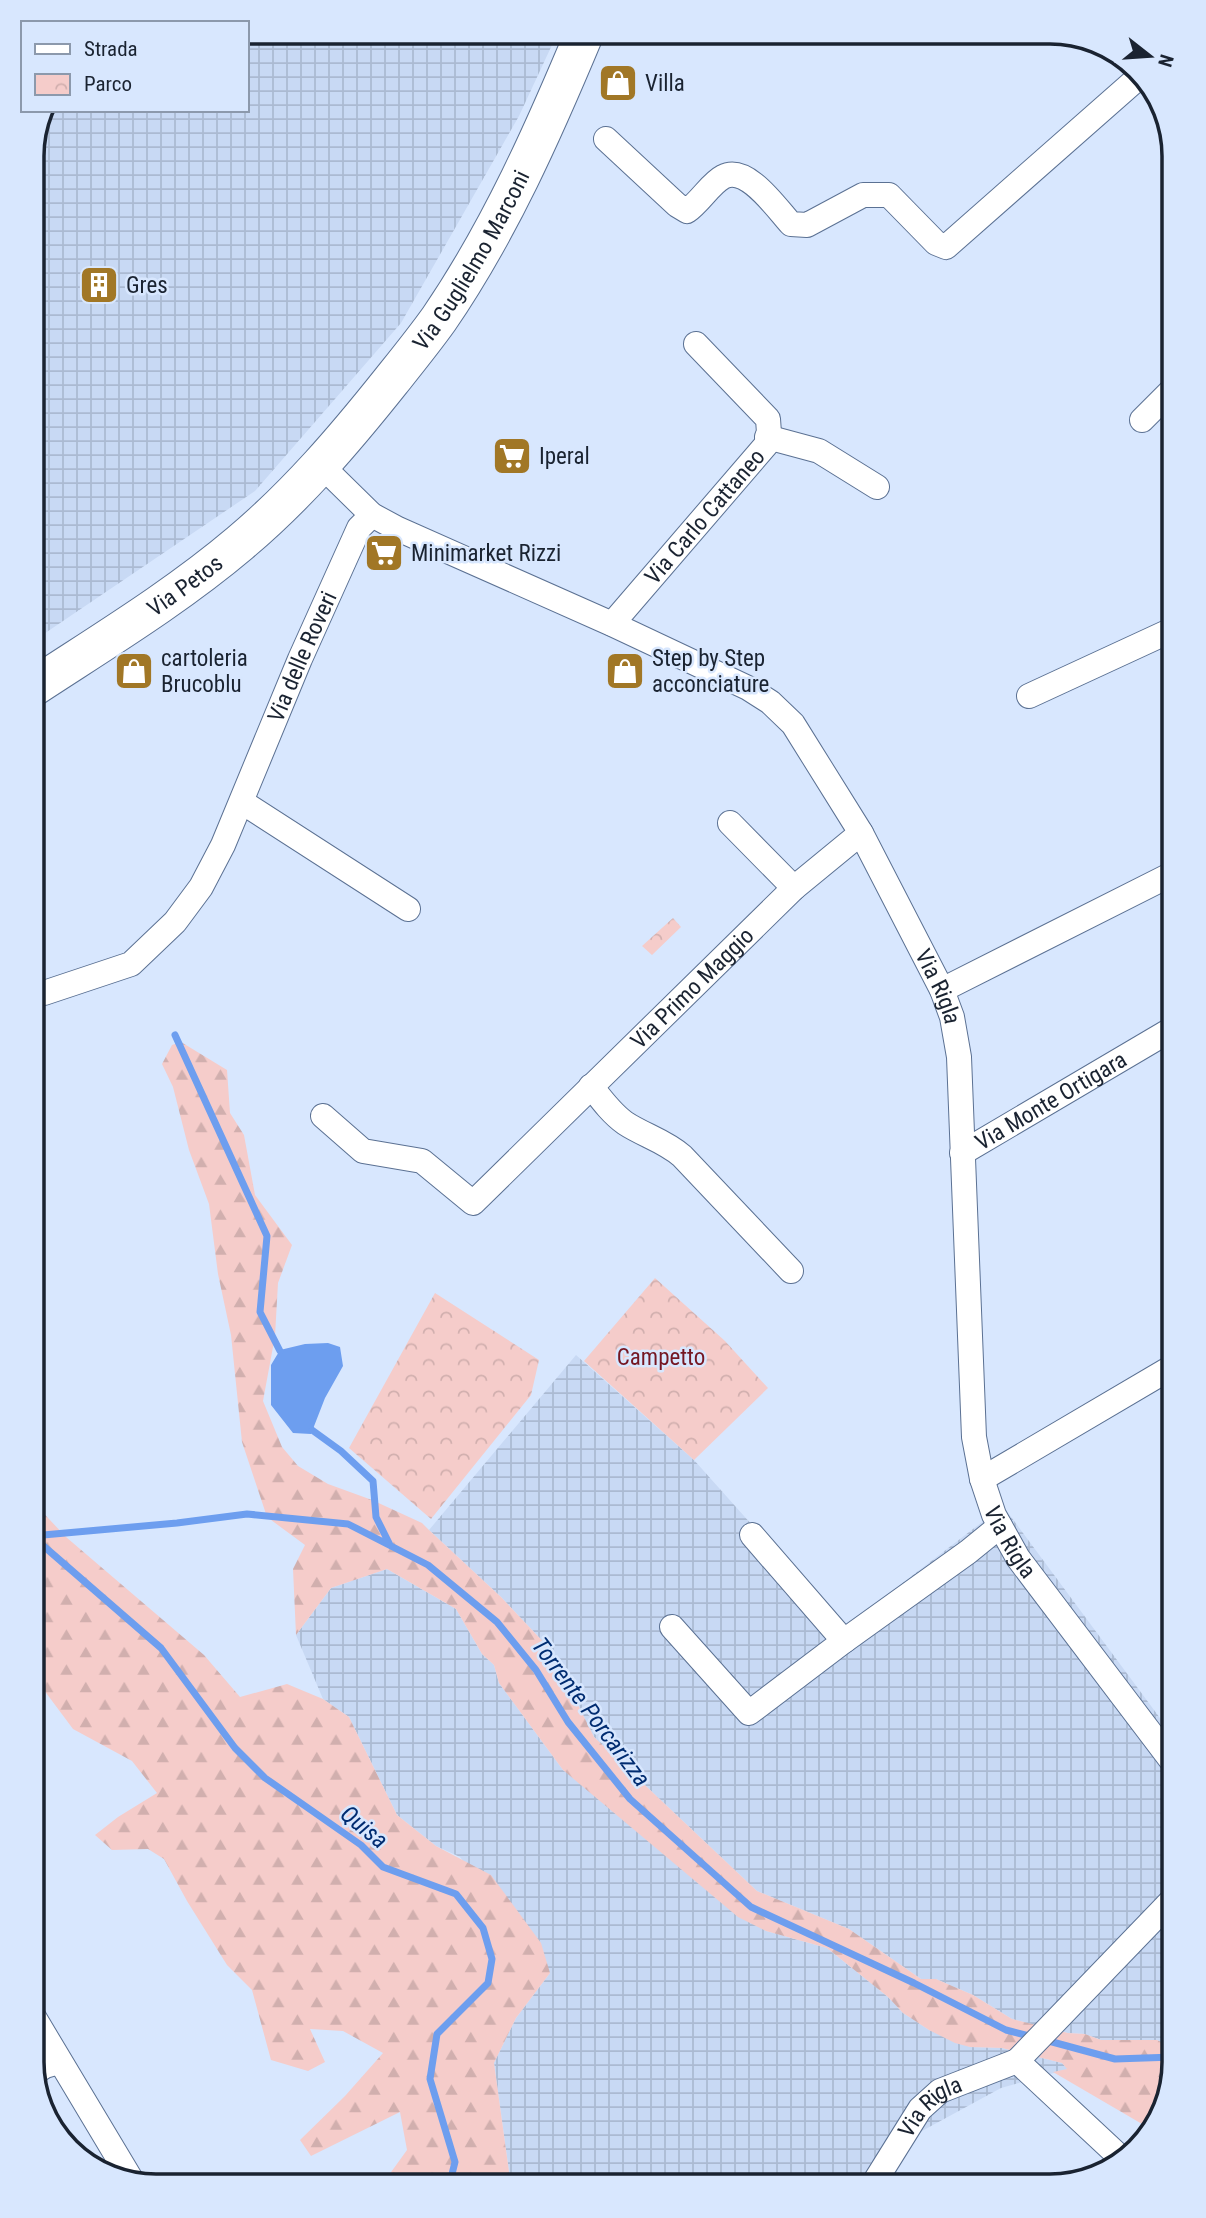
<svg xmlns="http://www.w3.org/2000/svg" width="1206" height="2218" viewBox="0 0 1206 2218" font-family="'Roboto Condensed',sans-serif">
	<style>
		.industrial { fill: url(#industrial-grid) }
		.forest { fill: url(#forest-firs) }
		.park { fill: url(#park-crowns) }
		.water { fill: #6d9eef }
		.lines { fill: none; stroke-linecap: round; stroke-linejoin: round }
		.stream { stroke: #6d9eef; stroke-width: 7 }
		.street-casing { stroke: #5b7193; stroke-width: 26 }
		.primary-casing { stroke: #5b7193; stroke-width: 40 }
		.street { stroke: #fff; stroke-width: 24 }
		.primary { stroke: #fff; stroke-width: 38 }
		.labels { text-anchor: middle; stroke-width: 5; stroke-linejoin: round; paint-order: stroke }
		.poi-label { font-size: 23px; fill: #1a2331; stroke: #d8e7fe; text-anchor: start }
		.street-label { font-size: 23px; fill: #1a2331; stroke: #d8e7fe }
		.park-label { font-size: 23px; fill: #751622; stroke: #d8e7fe }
		.water-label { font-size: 24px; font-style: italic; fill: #002c71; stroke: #d8e7fe }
		.rim { fill: none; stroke: #1a2331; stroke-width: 3.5 }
	</style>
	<defs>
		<pattern id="industrial-grid" width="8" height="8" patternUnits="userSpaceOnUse" patternTransform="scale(1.75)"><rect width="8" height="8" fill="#c8d9f4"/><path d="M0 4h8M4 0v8" fill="none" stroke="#abbad2"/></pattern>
		<pattern id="forest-firs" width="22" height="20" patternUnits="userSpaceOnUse" patternTransform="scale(1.75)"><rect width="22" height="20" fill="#f5ccca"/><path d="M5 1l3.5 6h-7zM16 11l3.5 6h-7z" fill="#d1afae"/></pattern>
		<pattern id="park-crowns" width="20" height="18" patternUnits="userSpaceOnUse" patternTransform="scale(1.75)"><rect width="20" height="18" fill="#f5ccca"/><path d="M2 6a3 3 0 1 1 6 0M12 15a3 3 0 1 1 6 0" fill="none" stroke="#d1afae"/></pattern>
	</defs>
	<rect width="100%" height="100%" fill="#d8e7fe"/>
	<path class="industrial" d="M247,32H558L519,116L401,323L255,491L32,642V148L49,110H247Z
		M576,1355L694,1460L844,1628L1003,1506L1174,1737V2048L1157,2040H1101L1085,2034L1068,2033L1012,2019L973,1995L936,1979H921L849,1929L757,1891L594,1737L550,1649L501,1597L429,1530Z
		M387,1569L456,1609L482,1654L494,1665L499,1683L563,1770L766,1931L827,1948L888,1997L903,2013L929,2030L970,2047L1002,2048L1062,2063L1068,2069L1001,2088L876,2156L855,2186H511L494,2063L516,2018L550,1973L460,1857L436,1846L397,1815L349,1717L323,1699L296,1635L331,1588Z"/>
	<path class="forest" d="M181,1042L227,1070L230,1113L244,1135L255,1195L292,1245L278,1283L275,1336L263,1401L282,1447L298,1466L328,1484L372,1500L422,1523L429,1530L501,1597L550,1649L594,1737L757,1891L849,1929L921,1979H936L973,1995L1012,2019L1068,2033L1085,2034L1101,2040H1157L1174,2048V2063L1154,2131L1053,2072L1067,2069L1062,2063L1002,2048L970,2047L955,2043L929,2030L903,2013L888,1997L827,1948L766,1931L738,1917L563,1770L499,1683L494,1665L482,1654L456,1609L387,1569L331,1588L296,1635L293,1569L305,1545L267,1517L242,1442L231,1335L218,1274L209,1204L189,1150L173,1087L162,1064L172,1045Z
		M32,1501L66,1537L204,1655L240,1697L287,1684L323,1699L349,1717L397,1815L436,1846L491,1875L541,1943L550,1973L516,2018L494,2063L511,2186H381L407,2150L400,2112L311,2156L300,2140L345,2096L383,2053L343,2031L310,2029L325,2062L308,2071L271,2060L252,1990L227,1965L187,1901L164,1859L148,1849L112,1850L95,1835L118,1817L157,1793L132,1761L73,1729L32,1674Z"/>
	<path class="park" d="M673,918L681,927L652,955L642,946Z
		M655,1278L725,1341L768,1388L694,1460L584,1361Z
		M435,1293L539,1360L531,1395L431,1519L349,1448Z"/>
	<path class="water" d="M328,1343L340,1347L343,1366L325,1398L311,1434L293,1433L271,1405V1365L280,1350L305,1344Z"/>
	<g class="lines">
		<path class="stream" d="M175,1035L267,1236L260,1312L280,1351
			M312,1430L341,1451L373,1481L376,1517L390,1545
			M32,1536L177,1523L247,1514L348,1524L428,1565L497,1622L536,1670L568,1722L630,1799L751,1907L914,1983L1006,2030L1033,2037
			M32,1536L161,1648L235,1748L265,1778L361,1845L383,1867L456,1894L483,1928L492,1959L488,1983L437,2034L430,2079L455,2162L449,2186
			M1045,2040L1115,2059L1174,2057"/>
		<g class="street-casing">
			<g id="street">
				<path d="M606,139L677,205L687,211C700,202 711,183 723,177C747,164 777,209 791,224L807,225L863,195H889L936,243L946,247L1139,77"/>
				<path d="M1142,420L1174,388"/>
				<path d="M767,437L819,451L877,487"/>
				<path id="s1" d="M321,465L372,515L398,529L612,624L748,688L770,702L793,724L861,833L942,990L952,1017L959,1057L974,1437L982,1479L994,1515L1018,1558L1174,1764"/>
				<path id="s2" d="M612,624L766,445L769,433L768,419L696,344"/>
				<path d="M1029,696L1174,629"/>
				<path d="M242,802L408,909"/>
				<path d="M730,823L794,888"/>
				<path d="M942,990L1174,873"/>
				<path id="s3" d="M32,995L44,993L131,964L175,922L201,887L223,845L300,659L359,528L372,515"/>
				<path d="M591,1086C601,1099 611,1113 625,1123C643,1135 665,1141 682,1156L791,1271"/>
				<path id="s4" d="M323,1116L363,1151L422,1161L473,1203L794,888L861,833"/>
				<path id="s5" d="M962,1153L1174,1028"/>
				<path d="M982,1479L1174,1366"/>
				<path d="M752,1535L844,1641L968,1552L1000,1526"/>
				<path d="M672,1627L749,1713L844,1641"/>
				<path d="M32,2014L132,2181"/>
				<path d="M34,2073L45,2066L59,2062"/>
				<path d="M1121,2158L1017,2061L1174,1898"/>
				<path id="s6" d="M872,2186L920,2109L940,2091L1017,2061"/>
			</g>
		</g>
		<g class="primary-casing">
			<g id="primary">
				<path id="s7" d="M32,688C102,642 175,598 240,543C297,495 344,440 391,381C407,361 424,340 439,319C500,230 544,130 585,32"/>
			</g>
		</g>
		<use href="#street" class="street"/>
		<use href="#primary" class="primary"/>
	</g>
	<defs>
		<g id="shop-square" transform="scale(2.0125)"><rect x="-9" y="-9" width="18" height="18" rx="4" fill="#a17726" stroke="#d8e7fe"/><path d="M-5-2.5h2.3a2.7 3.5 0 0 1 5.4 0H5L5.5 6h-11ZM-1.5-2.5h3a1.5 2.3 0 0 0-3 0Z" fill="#fff"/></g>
		<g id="building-square" transform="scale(2.0125)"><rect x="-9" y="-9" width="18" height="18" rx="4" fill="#a17726" stroke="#d8e7fe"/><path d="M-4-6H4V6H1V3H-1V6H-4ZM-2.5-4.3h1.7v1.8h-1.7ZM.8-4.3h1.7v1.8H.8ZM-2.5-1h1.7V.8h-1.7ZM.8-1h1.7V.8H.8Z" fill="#fff"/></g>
		<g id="supermarket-square" transform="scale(2.0125)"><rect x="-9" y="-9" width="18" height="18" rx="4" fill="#a17726" stroke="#d8e7fe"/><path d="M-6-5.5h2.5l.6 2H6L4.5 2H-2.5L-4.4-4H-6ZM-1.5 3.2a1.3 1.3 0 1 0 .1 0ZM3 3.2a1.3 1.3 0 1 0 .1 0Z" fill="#fff"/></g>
	</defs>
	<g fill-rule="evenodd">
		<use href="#shop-square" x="618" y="83"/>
		<use href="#building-square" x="99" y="285"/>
		<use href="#supermarket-square" x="512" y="456"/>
		<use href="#supermarket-square" x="384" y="553"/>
		<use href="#shop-square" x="134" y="671"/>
		<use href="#shop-square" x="625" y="671"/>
	</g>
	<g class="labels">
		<g class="poi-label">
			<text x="645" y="91">Villa</text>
			<text x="126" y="293">Gres</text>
			<text x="539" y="464">Iperal</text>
			<text x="411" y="561">Minimarket Rizzi</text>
			<text x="161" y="666">cartoleria<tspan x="161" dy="26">Brucoblu</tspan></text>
			<text x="652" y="666">Step by Step<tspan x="652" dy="26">acconciature</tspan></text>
		</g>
		<g class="street-label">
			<text dy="8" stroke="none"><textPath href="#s7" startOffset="621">Via Guglielmo Marconi</textPath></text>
			<text dy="8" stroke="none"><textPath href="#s2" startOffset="142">Via Carlo Cattaneo</textPath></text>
			<text dy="8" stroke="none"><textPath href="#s7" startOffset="184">Via Petos</textPath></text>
			<text dy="8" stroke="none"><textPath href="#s3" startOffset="460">Via delle Roveri</textPath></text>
			<text dy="8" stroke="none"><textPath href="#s4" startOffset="486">Via Primo Maggio</textPath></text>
			<text dy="8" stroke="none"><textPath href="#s1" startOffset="844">Via Rigla</textPath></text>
			<text dy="8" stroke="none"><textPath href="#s5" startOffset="103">Via Monte Ortigara</textPath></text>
			<text dy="8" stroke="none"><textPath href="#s1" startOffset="1410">Via Rigla</textPath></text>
			<text dy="8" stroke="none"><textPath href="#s6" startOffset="100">Via Rigla</textPath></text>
		</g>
		<g class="park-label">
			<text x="661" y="1365">Campetto</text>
		</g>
		<g class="water-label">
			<text transform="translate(591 1712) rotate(53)" y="8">Torrente Porcarizza</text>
			<text transform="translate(364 1827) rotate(39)" y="8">Quisa</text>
		</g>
	</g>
	<path d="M0 0H1206V2218H0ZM156 44H1050A112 112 0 0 1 1162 156V2062A112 112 0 0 1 1050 2174H156A112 112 0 0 1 44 2062V156A112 112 0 0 1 156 44Z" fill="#d8e7fe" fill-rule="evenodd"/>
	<path class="rim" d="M156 44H1050A112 112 0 0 1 1162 156V2062A112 112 0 0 1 1050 2174H156A112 112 0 0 1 44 2062V156A112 112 0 0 1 156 44Z"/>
	<rect x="21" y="21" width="228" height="91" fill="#d8e7fe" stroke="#8c99ac" stroke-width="2"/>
	<rect x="35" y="44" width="35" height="10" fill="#ffffff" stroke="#8c99ac" stroke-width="2"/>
	<text x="84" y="56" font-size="21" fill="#1a2331">Strada</text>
	<rect x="35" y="74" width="35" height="21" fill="url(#park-crowns)" stroke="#8c99ac" stroke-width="2"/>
	<text x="84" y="91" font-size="21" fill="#1a2331">Parco</text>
	<g transform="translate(1150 56) rotate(107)" stroke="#d8e7fe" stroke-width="5" paint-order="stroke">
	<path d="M0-5L12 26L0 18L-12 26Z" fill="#1a2331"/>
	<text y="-10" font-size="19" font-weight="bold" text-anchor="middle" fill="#1a2331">N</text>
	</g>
</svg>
